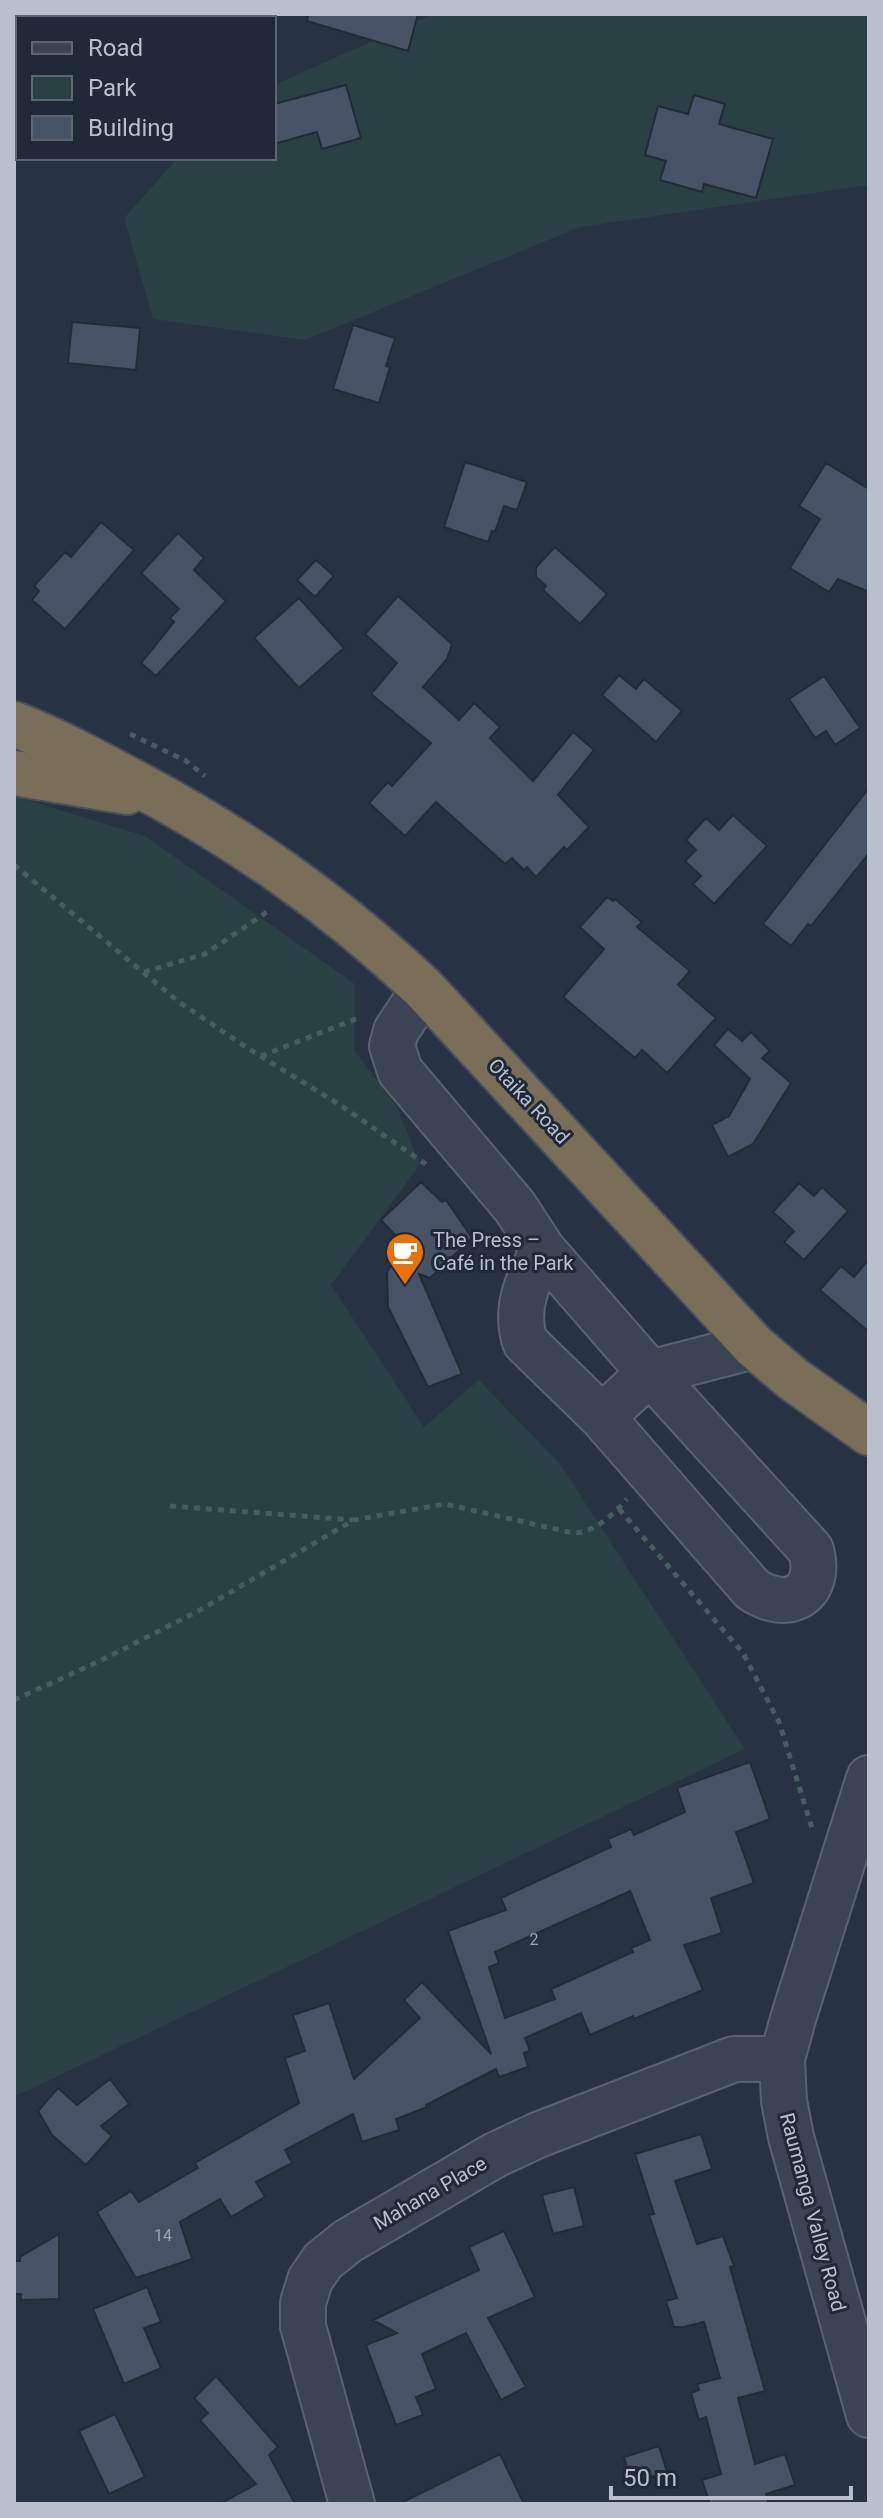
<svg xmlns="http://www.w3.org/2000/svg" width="883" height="2518" viewBox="0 0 883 2518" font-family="Roboto,sans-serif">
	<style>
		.green { fill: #294044 }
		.building { fill: #465265; stroke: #222b3a; stroke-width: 2; fill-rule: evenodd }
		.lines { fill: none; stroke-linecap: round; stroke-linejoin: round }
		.minor-casing { stroke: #5a6270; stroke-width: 48 }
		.highway-casing { stroke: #464f5d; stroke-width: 48 }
		.path { stroke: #475d60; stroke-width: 5; stroke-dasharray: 6 6; stroke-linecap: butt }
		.minor { stroke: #3b4453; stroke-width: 44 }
		.highway { stroke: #796e58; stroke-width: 44 }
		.labels { text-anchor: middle; stroke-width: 6; stroke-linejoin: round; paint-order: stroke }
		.number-label { font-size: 16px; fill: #9ca4b2 }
		.street-label { font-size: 20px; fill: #b9bfcc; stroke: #202938 }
		.poi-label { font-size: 20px; fill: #b9bfcc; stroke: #202938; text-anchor: start }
	</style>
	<rect width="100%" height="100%" fill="#273243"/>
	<path class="green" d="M433,14H869V185L580,227L305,340L153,319L124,218L178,158H274V85Z
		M14,796L145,836L355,984L354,1050L397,1107L420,1165L331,1285L424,1427L479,1380L560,1464L745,1749L14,2097Z"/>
	<path class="building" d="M308,14H418L408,51L307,21Z
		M346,85L361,138L322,149L317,132L274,144V104Z
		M694,95L725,104L719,124L773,139L756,198L704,184L702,192L660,180L666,161L645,155L658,106L688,114Z
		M72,322L140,328L136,370L68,363Z
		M353,325L395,338L386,366L390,367L379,403L333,389Z
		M465,462L527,482L517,510L504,506L495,532L492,531L488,542L444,527Z
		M826,463L869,489V592L838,579L829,592L790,568L820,519L799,506Z
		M101,522L134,550L65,629L32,600L39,591L34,586L65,552L71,557Z
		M178,533L204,558L194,570L226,601L156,676L141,663L174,622L170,618L179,609L141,573Z
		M555,547L607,594L580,624L543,590L546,586L536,577V567Z
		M316,560L334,576L315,597L297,580Z
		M398,596L452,644L447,659L423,687L459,720L474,703L500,727L490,738L533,781L573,732L594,750L558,795L589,827L567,850L564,847L536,877L527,867L524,870L512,858L505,864L436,802L405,836L369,803L388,782L392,786L431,743L371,694L397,663L365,634Z
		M299,598L344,648L299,688L254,638Z
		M619,675L636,689L644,679L682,711L656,742L602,695Z
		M824,676L860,728L835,745L826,731L815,738L789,699Z
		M869,788V853L811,926L808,924L791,946L763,924Z
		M733,815L767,846L714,904L693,884L701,876L685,861L696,850L686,840L706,818L719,830Z
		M607,897L613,901L615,899L642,922L637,927L690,971L678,985L716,1018L667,1073L642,1050L635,1058L563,997L604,949L580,927Z
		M728,1029L742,1041L751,1032L770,1051L762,1058L791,1083L753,1144L728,1157L712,1125L729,1116L750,1079L714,1045Z
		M421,1182L442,1202L446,1200L472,1238L430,1278L419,1274L462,1374L428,1387L388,1307L387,1273L400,1244L397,1242L398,1238L381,1220Z
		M799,1183L814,1196L822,1187L848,1211L804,1260L784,1242L794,1231L773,1212Z
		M869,1259V1332L820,1290L841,1266L854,1277Z
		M750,1762L770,1819L736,1832L754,1883L711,1898L722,1933L684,1945L703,1990L634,2019L633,2016L590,2035L581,2013L525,2038L530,2051L524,2053L528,2067L499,2077L496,2069L426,2105L427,2107L396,2119L399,2130L362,2142L353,2114L285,2150L292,2163L256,2182L265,2197L231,2217L220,2199L180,2222L192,2259L136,2278L97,2212L131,2191L139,2202L198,2168L195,2163L299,2103L285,2058L305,2051L293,2015L329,2003L354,2079L420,2018L404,2000L422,1982L491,2054L448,1931L506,1910L501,1898L611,1847L608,1839L631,1829L634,1835L685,1812L677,1788ZM630,1891L650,1940L631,1948L633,1952L551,1989L555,1999L505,2018L489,1967L499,1963L495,1952Z
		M110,2079L129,2104L101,2126L112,2136L86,2165L52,2135L38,2111L58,2088L77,2105Z
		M701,2134L712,2169L675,2181L697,2244L723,2236L734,2266L730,2267L765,2391L738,2398L755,2464L785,2454L795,2485L766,2494L769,2504H710L702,2480L721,2474L706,2417L699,2420L691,2393L699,2390L697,2384L720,2378L704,2322L684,2327H674L666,2301L677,2298L649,2215L654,2214L635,2154Z
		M574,2187L584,2226L553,2234L542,2195Z
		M504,2231L535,2297L488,2318L526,2387L501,2400L466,2333L422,2354L436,2389L416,2397L423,2415L396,2425L366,2345L397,2333L373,2320L479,2270L469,2247Z
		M59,2234V2299L21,2300V2294H14V2261H20V2257Z
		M147,2287L161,2322L144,2328L161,2368L124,2384L93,2309Z
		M216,2376L278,2447L269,2455L295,2504H220L256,2484L200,2420L208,2413L194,2398Z
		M115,2414L145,2477L109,2494L79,2431Z
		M659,2446L667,2472L632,2483L624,2457Z
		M500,2454L524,2504H399Z"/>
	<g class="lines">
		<g class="minor-casing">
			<path id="minor" d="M424,989L396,1031L392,1046L400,1071L515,1207L543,1250L650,1373L811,1550C823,1594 788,1614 752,1589L602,1417L525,1342C514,1308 528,1280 543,1250
				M602,1417L650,1373L754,1346
				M869,1778L793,2019L782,2059L784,2101L791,2137L869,2415
				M352,2504L303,2326V2303L310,2280L323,2261L348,2241L495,2155L538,2135L734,2059H782"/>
		</g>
		<g class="highway-casing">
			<path id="highway" d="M14,724C53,739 88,758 124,777C237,836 331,901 424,989L754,1346L793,1379L869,1433
				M14,773L127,792"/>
		</g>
		<path class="path" d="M130,734L186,761L205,776
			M14,865L179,1002L249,1049L340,1105L427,1165
			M144,972L205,954L270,910
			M261,1056L361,1017
			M170,1506L353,1520
			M619,1509L743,1653L779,1722L812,1828
			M14,1700L100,1661L200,1610L354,1520L445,1504L573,1533C594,1533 614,1514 627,1499"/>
		<use href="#minor" class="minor"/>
		<use href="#highway" class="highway"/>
	</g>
	<defs>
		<g id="cafe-pin" transform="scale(2)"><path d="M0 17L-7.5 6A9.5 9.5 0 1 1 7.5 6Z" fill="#e8710a" stroke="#202938"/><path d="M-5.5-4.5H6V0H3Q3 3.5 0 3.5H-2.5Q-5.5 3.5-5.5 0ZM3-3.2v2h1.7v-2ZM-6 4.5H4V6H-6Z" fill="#fff"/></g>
	</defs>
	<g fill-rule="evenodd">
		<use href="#cafe-pin" x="405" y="1252"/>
	</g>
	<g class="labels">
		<g class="number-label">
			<text x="534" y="1945">2</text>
			<text x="163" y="2241">14</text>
		</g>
		<g class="street-label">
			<text transform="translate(529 1101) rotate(47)" y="7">Otaika Road</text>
			<text transform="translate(430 2193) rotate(-30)" y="7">Mahana Place</text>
			<text transform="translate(813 2212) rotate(75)" y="7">Raumanga Valley Road</text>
		</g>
		<g class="poi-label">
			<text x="433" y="1247">The Press –<tspan x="433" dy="23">Café in the Park</tspan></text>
		</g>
	</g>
	<rect width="883" height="2518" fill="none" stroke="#b9bfcc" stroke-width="32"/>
	<rect x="16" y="16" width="260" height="144" fill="#202938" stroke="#5d6573" stroke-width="2"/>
	<rect x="32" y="42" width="40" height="12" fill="#3b4453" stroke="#5d6573" stroke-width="2"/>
	<text x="88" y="56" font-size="24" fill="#b9bfcc">Road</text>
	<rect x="32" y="76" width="40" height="24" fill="#294044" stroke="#5d6573" stroke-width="2"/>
	<text x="88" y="96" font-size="24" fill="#b9bfcc">Park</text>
	<rect x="32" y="116" width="40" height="24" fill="#465265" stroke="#5d6573" stroke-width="2"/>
	<text x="88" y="136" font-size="24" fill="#b9bfcc">Building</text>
	<path d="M611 2486v12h240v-12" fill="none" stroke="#b9bfcc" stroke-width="4"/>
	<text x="623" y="2486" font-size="24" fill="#b9bfcc" stroke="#202938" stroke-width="6" paint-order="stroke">50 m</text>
</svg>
